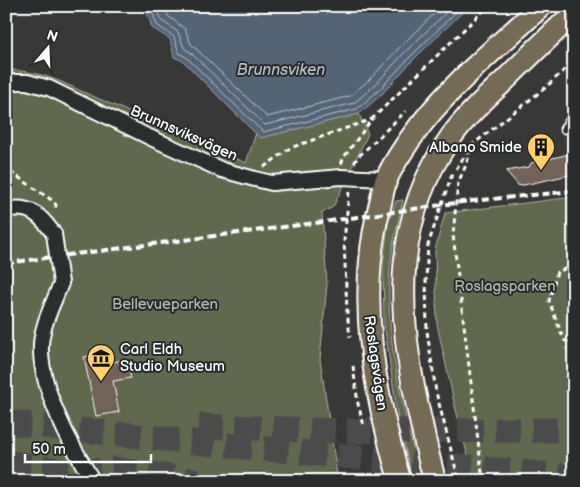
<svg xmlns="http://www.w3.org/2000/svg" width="580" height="487" viewBox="0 0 580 487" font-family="'Balsamiq Sans',sans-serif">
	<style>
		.green { fill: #60674d; stroke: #b0b3a6 }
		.water { fill: #526575; stroke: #97a3ac }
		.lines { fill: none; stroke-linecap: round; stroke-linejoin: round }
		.shore { stroke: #bac1c8; stroke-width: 1 }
		.building { fill: #726459; stroke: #fff }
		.highway-tunnel { stroke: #4c4c4b; stroke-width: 25; stroke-dasharray: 25 12; stroke-linecap: butt }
		.lane-casing { stroke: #fff; stroke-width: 11 }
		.street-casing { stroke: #fff; stroke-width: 18 }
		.primary-casing { stroke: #fff; stroke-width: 25 }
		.path { stroke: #fff; stroke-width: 3; stroke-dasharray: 5 4; stroke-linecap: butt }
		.lane { stroke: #2a2d2e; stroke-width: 7 }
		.street { stroke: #2a2d2e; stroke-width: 14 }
		.primary { stroke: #746b52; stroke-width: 21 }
		.rail { stroke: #fff; stroke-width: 4; stroke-dasharray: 8 4; stroke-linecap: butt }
		.street-bridge-casing { stroke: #fff; stroke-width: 18; stroke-linecap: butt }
		.street-bridge { stroke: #2a2d2e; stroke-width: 14 }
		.labels { text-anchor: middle; stroke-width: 4; stroke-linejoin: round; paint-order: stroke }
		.street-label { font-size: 15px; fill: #fff; stroke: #2a2d2e }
		.poi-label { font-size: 15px; fill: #fff; stroke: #2a2d2e; text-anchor: end }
		.park-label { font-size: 15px; fill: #b0b3a6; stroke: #2a2d2e }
		.water-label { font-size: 16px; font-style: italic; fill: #b1bac1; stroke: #2a2d2e }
	</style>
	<rect width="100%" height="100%" fill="#383837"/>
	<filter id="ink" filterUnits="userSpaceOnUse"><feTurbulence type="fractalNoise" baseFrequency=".02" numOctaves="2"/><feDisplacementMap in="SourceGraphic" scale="10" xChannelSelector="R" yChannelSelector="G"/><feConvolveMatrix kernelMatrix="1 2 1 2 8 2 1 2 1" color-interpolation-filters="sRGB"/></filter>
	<g filter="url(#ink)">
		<path class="green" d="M6,70C33,70 57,79 81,91L246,163L256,133L260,138L359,114L368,134L333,207L322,213L327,284L320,359L338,481H6Z
			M574,197V481H474L454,402L437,324L435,250L445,213Z
			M403,200C400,217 394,234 392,252C381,329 403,406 421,481H413L398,420L384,323L383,265L388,224L396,201Z"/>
		<path class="water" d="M145,6H469L413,60L382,94L359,114L260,138L183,61L174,57L170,39L152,28Z"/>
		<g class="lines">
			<path class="shore" d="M150,6L157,25L174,37L179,53L186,57L263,132L357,109L379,90L410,57L462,6
				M156,6L162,21L178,32L184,48L191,53L265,125L354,103L375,85L405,52L453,6
				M164,6L168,16L185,29L191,44L267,117L350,96L369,80L400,47L442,6"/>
		</g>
		<path class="building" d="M574,153V174L519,186L506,171L529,167L531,163Z
			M107,352L109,363L127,359L131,378L113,381L119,412L96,416L84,357Z"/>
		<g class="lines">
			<path class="highway-tunnel" d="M6,422L213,444L574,477
				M199,426L342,431L574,430
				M6,462L90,475
				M75,472L115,469L198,481"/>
			<g class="lane-casing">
				<path id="lane" d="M564,129L574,114"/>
			</g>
			<g class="street-casing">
				<path id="street" d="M6,82H27L49,88L149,137L222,170L255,179L272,183L341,177L386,179
					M6,210C30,204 41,216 54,234
					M61,283C54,302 42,324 41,345C39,387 71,446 93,481"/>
			</g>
			<g class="primary-casing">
				<path id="primary" d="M400,481C374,392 356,296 380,205C382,197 383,188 386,180C391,168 404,148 411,138C446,88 497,48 541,6
					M435,481C429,461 425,441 421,422C398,324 389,223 451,137C466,116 484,99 503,82C526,59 550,36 574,13"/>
			</g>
			<path class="path" d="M471,149L466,165L458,183L453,235L483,481
				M6,154L12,173L53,201L56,205L55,211
				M354,163L359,156L406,111
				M341,164L344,157L372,119L488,6
				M264,167L290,148L372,119
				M456,169L472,145L545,88L574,61
				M452,174L428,245L426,280L427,331L436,392L459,481
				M349,192L344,241L347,311L350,337
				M574,265L557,272L549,301L564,340L574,345
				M353,366L358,404L364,426"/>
			<use href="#lane" class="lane"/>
			<use href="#street" class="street"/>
			<use href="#primary" class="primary"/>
			<path class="rail" d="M6,263L323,222L462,202L574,191"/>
			<g class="street-bridge-casing">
				<path id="street-bridge" d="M54,234L61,283"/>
			</g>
			<use href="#street-bridge" class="street-bridge"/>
		</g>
	</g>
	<defs>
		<g id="building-pin" transform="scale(1.4375)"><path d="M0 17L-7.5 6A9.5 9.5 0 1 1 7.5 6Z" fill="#ffd166" stroke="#2a2d2e"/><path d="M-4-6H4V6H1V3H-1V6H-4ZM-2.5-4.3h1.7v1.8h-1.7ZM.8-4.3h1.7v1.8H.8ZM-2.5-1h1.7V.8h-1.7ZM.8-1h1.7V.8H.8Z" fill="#111"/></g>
		<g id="museum-pin" transform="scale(1.4375)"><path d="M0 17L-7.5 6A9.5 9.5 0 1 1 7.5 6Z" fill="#ffd166" stroke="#2a2d2e"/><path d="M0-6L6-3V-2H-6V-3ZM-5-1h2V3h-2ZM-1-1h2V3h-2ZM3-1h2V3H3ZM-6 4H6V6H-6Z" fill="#111"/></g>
	</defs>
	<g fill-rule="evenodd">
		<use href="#building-pin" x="541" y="147"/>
		<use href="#museum-pin" x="101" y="358"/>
	</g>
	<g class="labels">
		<g class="street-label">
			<text transform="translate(184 133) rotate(24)" y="5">Brunnsviksvägen</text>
			<text transform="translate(376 363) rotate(82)" y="5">Roslagsvägen</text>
		</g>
		<g class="poi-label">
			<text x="522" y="152">Albano Smide</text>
			<text x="120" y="354" text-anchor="start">Carl Eldh<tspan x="120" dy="17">Studio Museum</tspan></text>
		</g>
		<g class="park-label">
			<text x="505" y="291">Roslagsparken</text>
			<text x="165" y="309">Bellevueparken</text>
		</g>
		<g class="water-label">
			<text x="281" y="75">Brunnsviken</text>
		</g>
	</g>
	<rect width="580" height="487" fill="none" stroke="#2a2d2e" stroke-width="25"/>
	<rect x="12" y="12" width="555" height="462" fill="none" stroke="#fff" stroke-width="2" filter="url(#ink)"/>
	<g transform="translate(48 48) rotate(19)" stroke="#2a2d2e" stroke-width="4" paint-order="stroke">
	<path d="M0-4L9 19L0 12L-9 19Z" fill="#ffffff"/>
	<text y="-8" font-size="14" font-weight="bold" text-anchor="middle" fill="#ffffff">N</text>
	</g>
	<path d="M25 454v8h126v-8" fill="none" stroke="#ffffff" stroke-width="2.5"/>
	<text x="32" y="454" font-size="15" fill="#ffffff" stroke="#2a2d2e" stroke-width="4" paint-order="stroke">50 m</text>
</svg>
